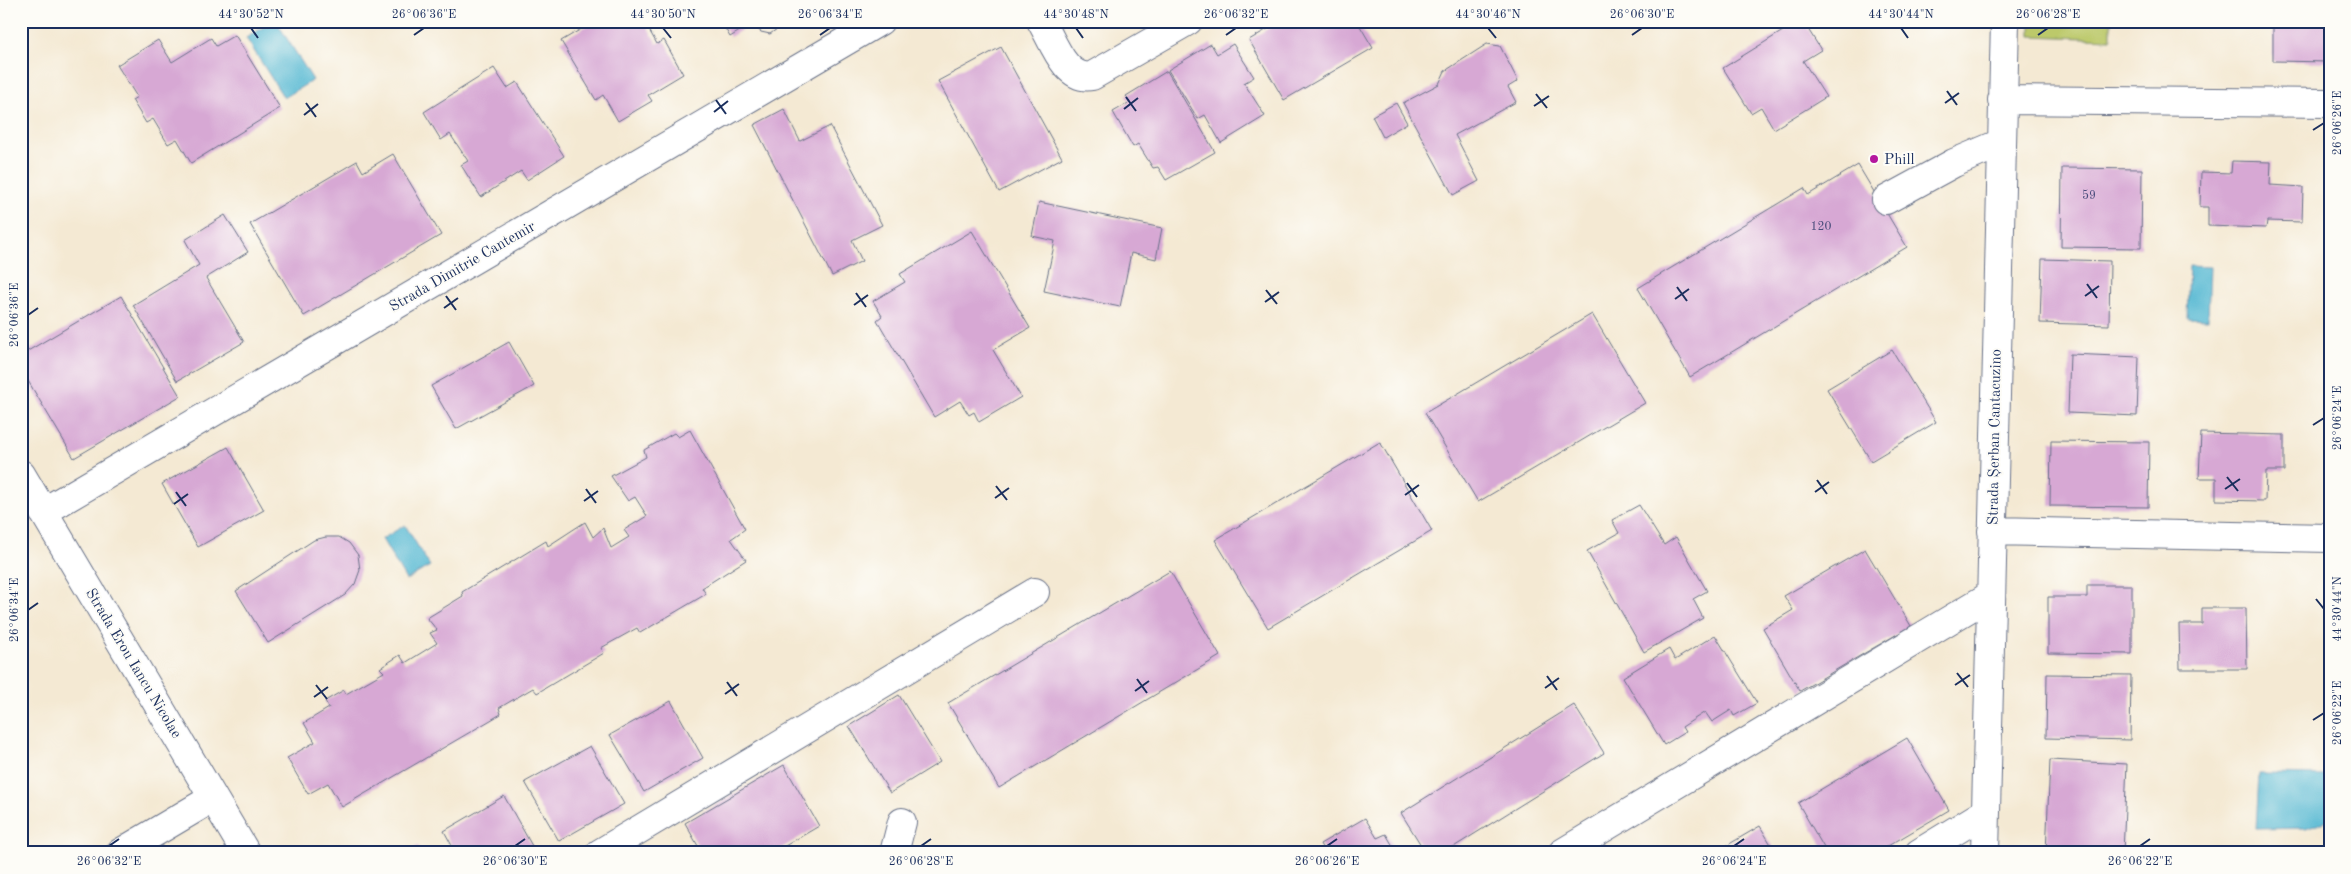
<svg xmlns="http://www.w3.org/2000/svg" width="2351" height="874" viewBox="0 0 2351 874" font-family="'Old Standard TT',serif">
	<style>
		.green { fill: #bcc96b; stroke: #6c7c64 }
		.water { fill: #53b7d2; stroke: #377398 }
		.building { fill: #d7a8d4 }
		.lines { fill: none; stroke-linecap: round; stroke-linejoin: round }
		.minor-casing { stroke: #677087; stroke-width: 30 }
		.minor { stroke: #fff; stroke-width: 28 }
		.ticks { fill: none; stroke: #1b2f5e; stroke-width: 2 }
		.poi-dot { fill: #b5179e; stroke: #fdfcf7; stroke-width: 2 }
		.labels { text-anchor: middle; stroke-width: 4; stroke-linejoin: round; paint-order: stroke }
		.number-label { font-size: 12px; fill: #4a4d7c }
		.poi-label { font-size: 15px; fill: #1b2f5e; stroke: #fdfcf7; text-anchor: start }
		.street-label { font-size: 15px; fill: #1b2f5e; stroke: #fdfcf7 }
		.neatline { fill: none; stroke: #1b2f5e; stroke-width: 2 }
		.ticks-label { font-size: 12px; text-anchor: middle; fill: #1b2f5e }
	</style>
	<rect width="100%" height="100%" fill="#fdfcf7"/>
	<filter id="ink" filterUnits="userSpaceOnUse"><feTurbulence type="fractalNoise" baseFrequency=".02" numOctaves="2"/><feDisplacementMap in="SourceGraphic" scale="10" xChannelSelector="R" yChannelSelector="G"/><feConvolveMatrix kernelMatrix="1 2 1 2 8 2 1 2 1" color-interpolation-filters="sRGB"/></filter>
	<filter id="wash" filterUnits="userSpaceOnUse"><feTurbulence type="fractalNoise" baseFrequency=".0096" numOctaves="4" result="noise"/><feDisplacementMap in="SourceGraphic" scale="20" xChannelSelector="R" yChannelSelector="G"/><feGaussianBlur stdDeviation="1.12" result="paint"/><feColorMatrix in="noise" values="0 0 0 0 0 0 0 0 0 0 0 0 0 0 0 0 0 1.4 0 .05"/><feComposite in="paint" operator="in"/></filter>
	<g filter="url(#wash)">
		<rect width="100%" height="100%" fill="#f4e9d3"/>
		<path class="green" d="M2031,21H2111V39L2031,36Z"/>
		<path class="water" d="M273,21H276L313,80L284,98L246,38Z
			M2189,266L2210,267L2208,319L2187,318Z
			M405,525L430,566L406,580L382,539Z
			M2259,774L2330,775V819L2306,828L2256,829Z"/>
		<g id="blocks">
			<path class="building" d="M595,21L609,23L644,21L657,44L664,40L683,74L648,95L652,101L618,121L603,95L596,100L561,41Z
				M725,21H781L777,29L770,34L761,32L751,24L730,37L722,23Z
				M1281,21H1357L1373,48L1284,100L1249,40Z
				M1799,21H1803L1821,50L1803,61L1826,97L1774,129L1761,107L1751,113L1723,68Z
				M2273,21H2330V62L2273,61Z
				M235,35L280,108L191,163L177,139L168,144L153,119L146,123L132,100L137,97L117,65L158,40L172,62L211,38L216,46Z
				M1211,44L1217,54L1233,44L1254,77L1244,83L1265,116L1221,143L1205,115L1198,119L1168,70Z
				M1487,44L1500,46L1518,81L1508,87L1516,102L1455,135L1479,181L1453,195L1403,103L1439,84L1445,71Z
				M1001,47L1062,158L999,192L938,81Z
				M494,68L507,88L517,82L564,156L527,180L521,171L481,197L461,165L468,161L450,134L441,140L424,112Z
				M1167,71L1215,152L1166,180L1158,167L1153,168L1138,144L1133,147L1113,112L1130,102L1126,96Z
				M1396,103L1407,123L1383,137L1372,116Z
				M784,109L800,141L830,126L882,225L852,240L862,261L832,276L754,125Z
				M393,154L441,235L304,316L250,224L357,161L363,172Z
				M2232,161L2271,162L2270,185L2303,187L2302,222L2267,221L2266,228L2208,226V207H2200L2201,172L2231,173Z
				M1858,165L1907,247L1690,377L1638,288L1804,188L1808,195Z
				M2062,168L2142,169L2141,248L2061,247Z
				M1039,202L1162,228L1156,259L1131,253L1120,307L1044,291L1055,241L1032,236Z
				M225,215L248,252L206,278L244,342L177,381L133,305L199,265L185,240Z
				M972,231L1030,328L993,350L1021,397L979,422L974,412L969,415L960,401L934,417L877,320L882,316L873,301L905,282L900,274Z
				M2042,259L2110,261L2109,325L2040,323Z
				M121,296L180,396L74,458L21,369V355Z
				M1592,314L1645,403L1478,502L1425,413Z
				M509,342L534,386L456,429L431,386Z
				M1892,350L1936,422L1871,461L1827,389Z
				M2070,354L2139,357L2137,416L2068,413Z
				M690,430L745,529L731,539L746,560L702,588L706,594L640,633L637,628L601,648L604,653L537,693L533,688L499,708L501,714L342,807L328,783L308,794L287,758L315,742L304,723L329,708L325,701L344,690L346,694L384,672L380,668L400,655L405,663L437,643L430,633L437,630L427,618L463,596L462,592L546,541L548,546L585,522L593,537L603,528L611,548L629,537L624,530L647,516L635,497L628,501L611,476L646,457L644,450L674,433L678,437Z
				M2201,433L2284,435V471H2266L2265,501L2216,500V478H2199Z
				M2051,441L2149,442L2148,507L2050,506Z
				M1380,442L1432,531L1268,628L1215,540Z
				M228,447L264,510L198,547L162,484Z
				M1639,505L1664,545L1676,537L1707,591L1693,599L1703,618L1644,652L1587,551L1619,533L1612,520Z
				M326,537H339L349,543L358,555L360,570L355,584L345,595L268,643L236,591L314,540Z
				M1865,549L1911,626L1800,691L1763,628L1793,610L1784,596Z
				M1170,571L1220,656L999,788L948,703Z
				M2087,585H2132V654L2048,653V597H2087Z
				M2202,608H2246L2247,669H2180L2179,624H2202Z
				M1715,635L1757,703L1734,716L1731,710L1712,722L1705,712L1682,727L1685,732L1664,745L1623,677L1669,649L1675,660Z
				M2047,674L2131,675L2130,740L2046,738Z
				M899,695L940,762L890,793L849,726Z
				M671,701L703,758L644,792L610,735Z
				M1574,705L1604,753L1444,853H1426L1401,813Z
				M1907,738L1949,810L1876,853H1827L1798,803Z
				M590,746L624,804L559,841L525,782Z
				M2050,760L2127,764L2123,853H2046Z
				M784,765L819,826L773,853H702L685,823Z
				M504,796L536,853H456L444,831Z
				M1365,818L1377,838L1386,834L1397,853H1325L1320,844Z
				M1760,826L1776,853H1714Z
				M418,846L422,853H405Z"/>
		</g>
	</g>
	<g filter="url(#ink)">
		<use href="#blocks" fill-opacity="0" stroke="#677087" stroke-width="1"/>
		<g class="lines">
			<g class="minor-casing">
				<path id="minor" d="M1041,21C1053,41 1065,81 1092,76L1188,21
					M2002,100L2330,103
					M1886,200L1954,163L2001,143
					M21,474L246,853
					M43,512L880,21
					M1992,531L2330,538
					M120,853L213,798
					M600,853L1035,592
					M894,853L902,822
					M1562,853L1991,595
					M1919,853L1986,812
					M1985,853L2005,21"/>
			</g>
			<use href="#minor" class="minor"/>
		</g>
	</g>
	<path class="ticks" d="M251,28L258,38M663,28L671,38M1076,28L1083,38M1488,28L1496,38M1901,28L1908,38M414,35L424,28M820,35L830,28M1226,35L1236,28M1632,35L1642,28M2038,35L2048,28M1947,91L1957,105M1536,94L1547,108M1126,97L1136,111M716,100L726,114M306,103L316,117M1945,103L1959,93M1534,106L1549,96M1124,109L1138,98M714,112L728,101M304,115L318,104M2313,130L2324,123M2087,284L2097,298M1677,287L1687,301M1266,290L1277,304M856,293L866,307M446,296L456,310M2085,296L2099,286M1675,299L1689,289M1265,302L1279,292M854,305L868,295M444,308L458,298M28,315L38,308M2313,425L2324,418M2227,477L2238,491M1817,480L1827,494M1407,483L1417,497M996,486L1007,500M586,489L596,503M2225,489L2240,479M176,492L186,506M1815,492L1829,482M1405,495L1419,485M995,498L1009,488M584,501L598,491M174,504L188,494M2316,599L2324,609M28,610L38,603M1957,673L1968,687M1547,676L1557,690M1137,679L1147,693M727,682L737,696M316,685L327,699M1955,685L1970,675M1545,688L1559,678M1135,691L1149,681M725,694L739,684M314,697L328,687M2313,720L2324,713M109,846L119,839M515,846L525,839M921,846L931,839M1327,846L1337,839M1734,846L1744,839M2140,846L2150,839"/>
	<circle class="poi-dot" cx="1874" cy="159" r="5"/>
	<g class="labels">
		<g class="number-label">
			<text x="2089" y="199">59</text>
			<text x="1821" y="230">120</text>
		</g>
		<g class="poi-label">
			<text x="1884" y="164">Phill</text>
		</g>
		<g class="street-label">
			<text transform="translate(462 266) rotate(-30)" y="5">Strada Dimitrie Cantemir</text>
			<text transform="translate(1994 437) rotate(-89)" y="5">Strada Șerban Cantacuzino</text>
			<text transform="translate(134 663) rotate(59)" y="5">Strada Erou Iancu Nicolae</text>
		</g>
	</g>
	<rect width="2351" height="874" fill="none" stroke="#fdfcf7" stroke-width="55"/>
	<rect x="28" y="28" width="2296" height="818" class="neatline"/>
	<g class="ticks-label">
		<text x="251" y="18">44°30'52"N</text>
		<text x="424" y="18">26°06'36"E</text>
		<text x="663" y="18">44°30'50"N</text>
		<text x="830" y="18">26°06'34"E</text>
		<text x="1076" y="18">44°30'48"N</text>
		<text x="1236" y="18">26°06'32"E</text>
		<text x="1488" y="18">44°30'46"N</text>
		<text x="1642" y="18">26°06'30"E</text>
		<text x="1901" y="18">44°30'44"N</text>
		<text x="2048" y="18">26°06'28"E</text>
		<text transform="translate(2337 123) rotate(-90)" y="4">26°06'26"E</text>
		<text transform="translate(14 315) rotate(-90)" y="4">26°06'36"E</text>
		<text transform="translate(2337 418) rotate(-90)" y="4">26°06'24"E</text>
		<text transform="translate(2337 609) rotate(-90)" y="4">44°30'44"N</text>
		<text transform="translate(14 610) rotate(-90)" y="4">26°06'34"E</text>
		<text transform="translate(2337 713) rotate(-90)" y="4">26°06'22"E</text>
		<text x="109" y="865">26°06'32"E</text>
		<text x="515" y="865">26°06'30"E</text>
		<text x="921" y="865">26°06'28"E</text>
		<text x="1327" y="865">26°06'26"E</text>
		<text x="1734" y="865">26°06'24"E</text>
		<text x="2140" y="865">26°06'22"E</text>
	</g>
</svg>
